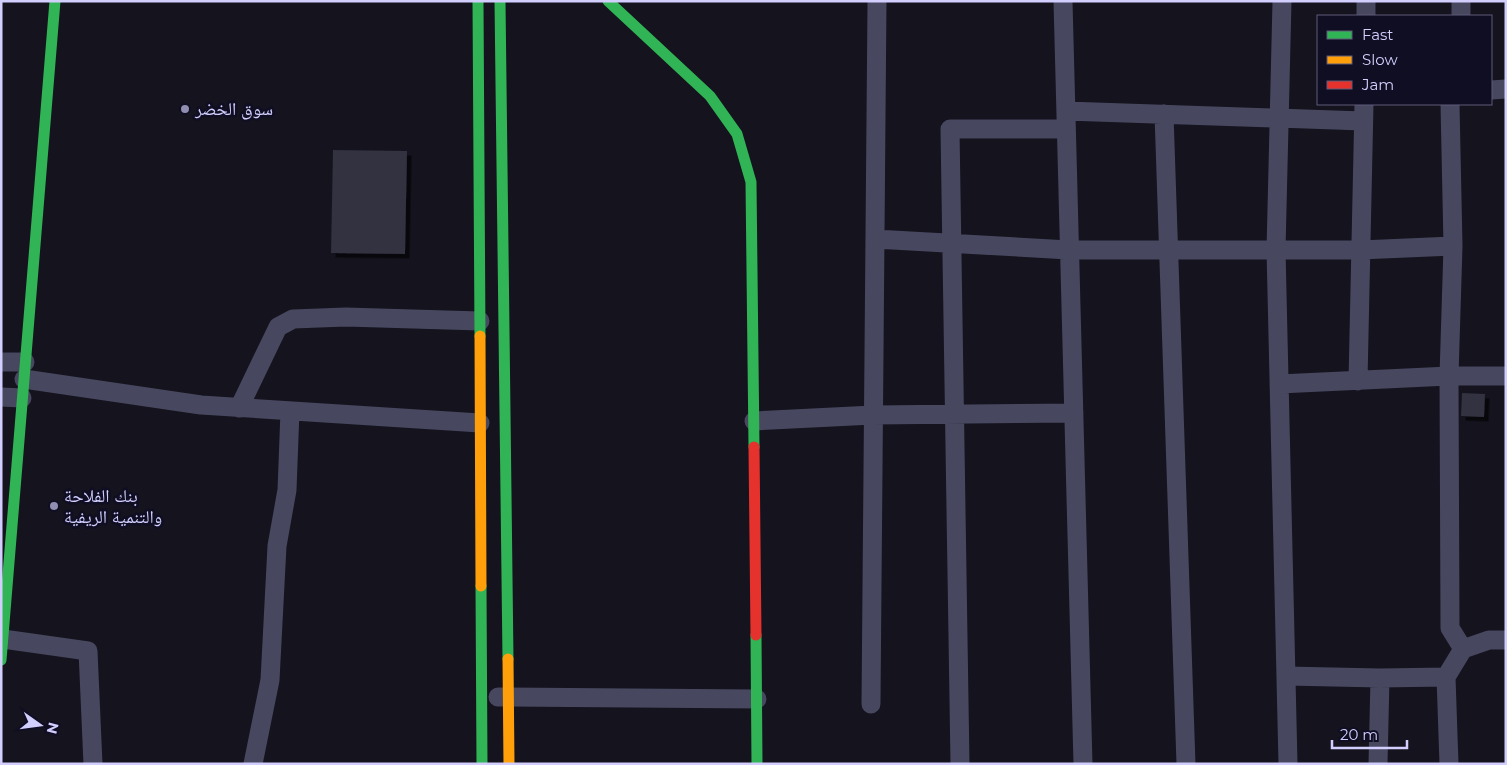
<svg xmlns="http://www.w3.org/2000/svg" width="1507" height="765" viewBox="0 0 1507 765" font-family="Montserrat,'Noto Naskh Arabic',sans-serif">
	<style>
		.building { fill: #323140; filter: url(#shadow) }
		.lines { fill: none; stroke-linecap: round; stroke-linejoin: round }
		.street { stroke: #47475f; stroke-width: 19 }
		.fast { stroke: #30b455; stroke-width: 11 }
		.slow { stroke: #ff9f0a; stroke-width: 11 }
		.jam { stroke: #e5322d; stroke-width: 11 }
		.poi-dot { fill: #908db0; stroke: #100e23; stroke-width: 2 }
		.labels { text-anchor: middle; stroke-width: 5; stroke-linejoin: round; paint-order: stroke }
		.poi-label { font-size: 18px; fill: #d2cfff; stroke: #100e23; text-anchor: start }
	</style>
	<defs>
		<filter id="shadow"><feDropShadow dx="4.5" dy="4.5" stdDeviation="0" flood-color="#0009"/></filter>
	</defs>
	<rect width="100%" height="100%" fill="#14131e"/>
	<path class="building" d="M333,150L407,151L405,254L331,253Z
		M1462,393L1485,394L1484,417L1461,416Z"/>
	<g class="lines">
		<path class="street" d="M1063,1L1083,764
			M1282,1L1276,250L1288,764
			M1461,1V16
			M1366,16V1
			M1491,90L1506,89
			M1066,111L1363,121
			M1164,114L1186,764
			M875,239L1069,250H1360L1453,246
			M1,362H25
			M24,379L201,405L480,423
			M1358,381L1364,104
			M1279,384L1449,376H1506
			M1,397L22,398
			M239,408L278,327L293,319L346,317L480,321
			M754,421L873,415L1074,413
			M3,639L88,651L93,764
			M1463,649L1489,640H1506
			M1286,676L1380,678L1446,677
			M498,697L757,699
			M871,704L877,1
			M253,764L270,680L277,546L287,490L290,411
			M960,764L950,129H1066
			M1378,764L1380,678
			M1449,764L1446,677L1463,649L1450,628L1449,376L1453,246L1450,104"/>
		<path class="fast" d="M478,1L480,336
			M500,1L508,659
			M608,1L710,96L737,134L751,182L754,447
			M481,586L482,764
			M756,635L757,764
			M1,660L55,1"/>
		<path class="slow" d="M480,336L481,586
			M508,659L509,764"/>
		<path class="jam" d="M754,447L756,635"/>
	</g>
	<g class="poi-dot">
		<circle cx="185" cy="109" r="5"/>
		<circle cx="54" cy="506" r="5"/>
	</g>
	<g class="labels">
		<g class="poi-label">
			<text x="195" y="115">سوق الخضر</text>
			<text x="64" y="502">بنك الفلاحة<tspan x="64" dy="21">والتنمية الريفية</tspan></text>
		</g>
	</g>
	<rect width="1507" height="765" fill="none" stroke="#d2cfff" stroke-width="5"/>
	<rect x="1317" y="15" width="175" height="90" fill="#100e23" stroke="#5e5b7b"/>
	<rect x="1327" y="31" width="25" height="8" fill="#30b455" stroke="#5e5b7b"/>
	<text x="1362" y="40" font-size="15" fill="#d2cfff">Fast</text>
	<rect x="1327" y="56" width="25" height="8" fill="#ff9f0a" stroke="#5e5b7b"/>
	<text x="1362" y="65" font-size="15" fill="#d2cfff">Slow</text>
	<rect x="1327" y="81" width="25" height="8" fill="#e5322d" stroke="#5e5b7b"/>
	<text x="1362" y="90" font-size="15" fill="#d2cfff">Jam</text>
	<g transform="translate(40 725) rotate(104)" stroke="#100e23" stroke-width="4" paint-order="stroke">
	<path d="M0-4L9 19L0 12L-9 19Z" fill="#d2cfff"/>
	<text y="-8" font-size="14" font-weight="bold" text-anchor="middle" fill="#d2cfff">N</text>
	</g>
	<path d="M1332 740v8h75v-8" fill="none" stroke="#d2cfff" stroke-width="2.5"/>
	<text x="1340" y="740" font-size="15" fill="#d2cfff" stroke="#100e23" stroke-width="4" paint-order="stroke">20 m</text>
</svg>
